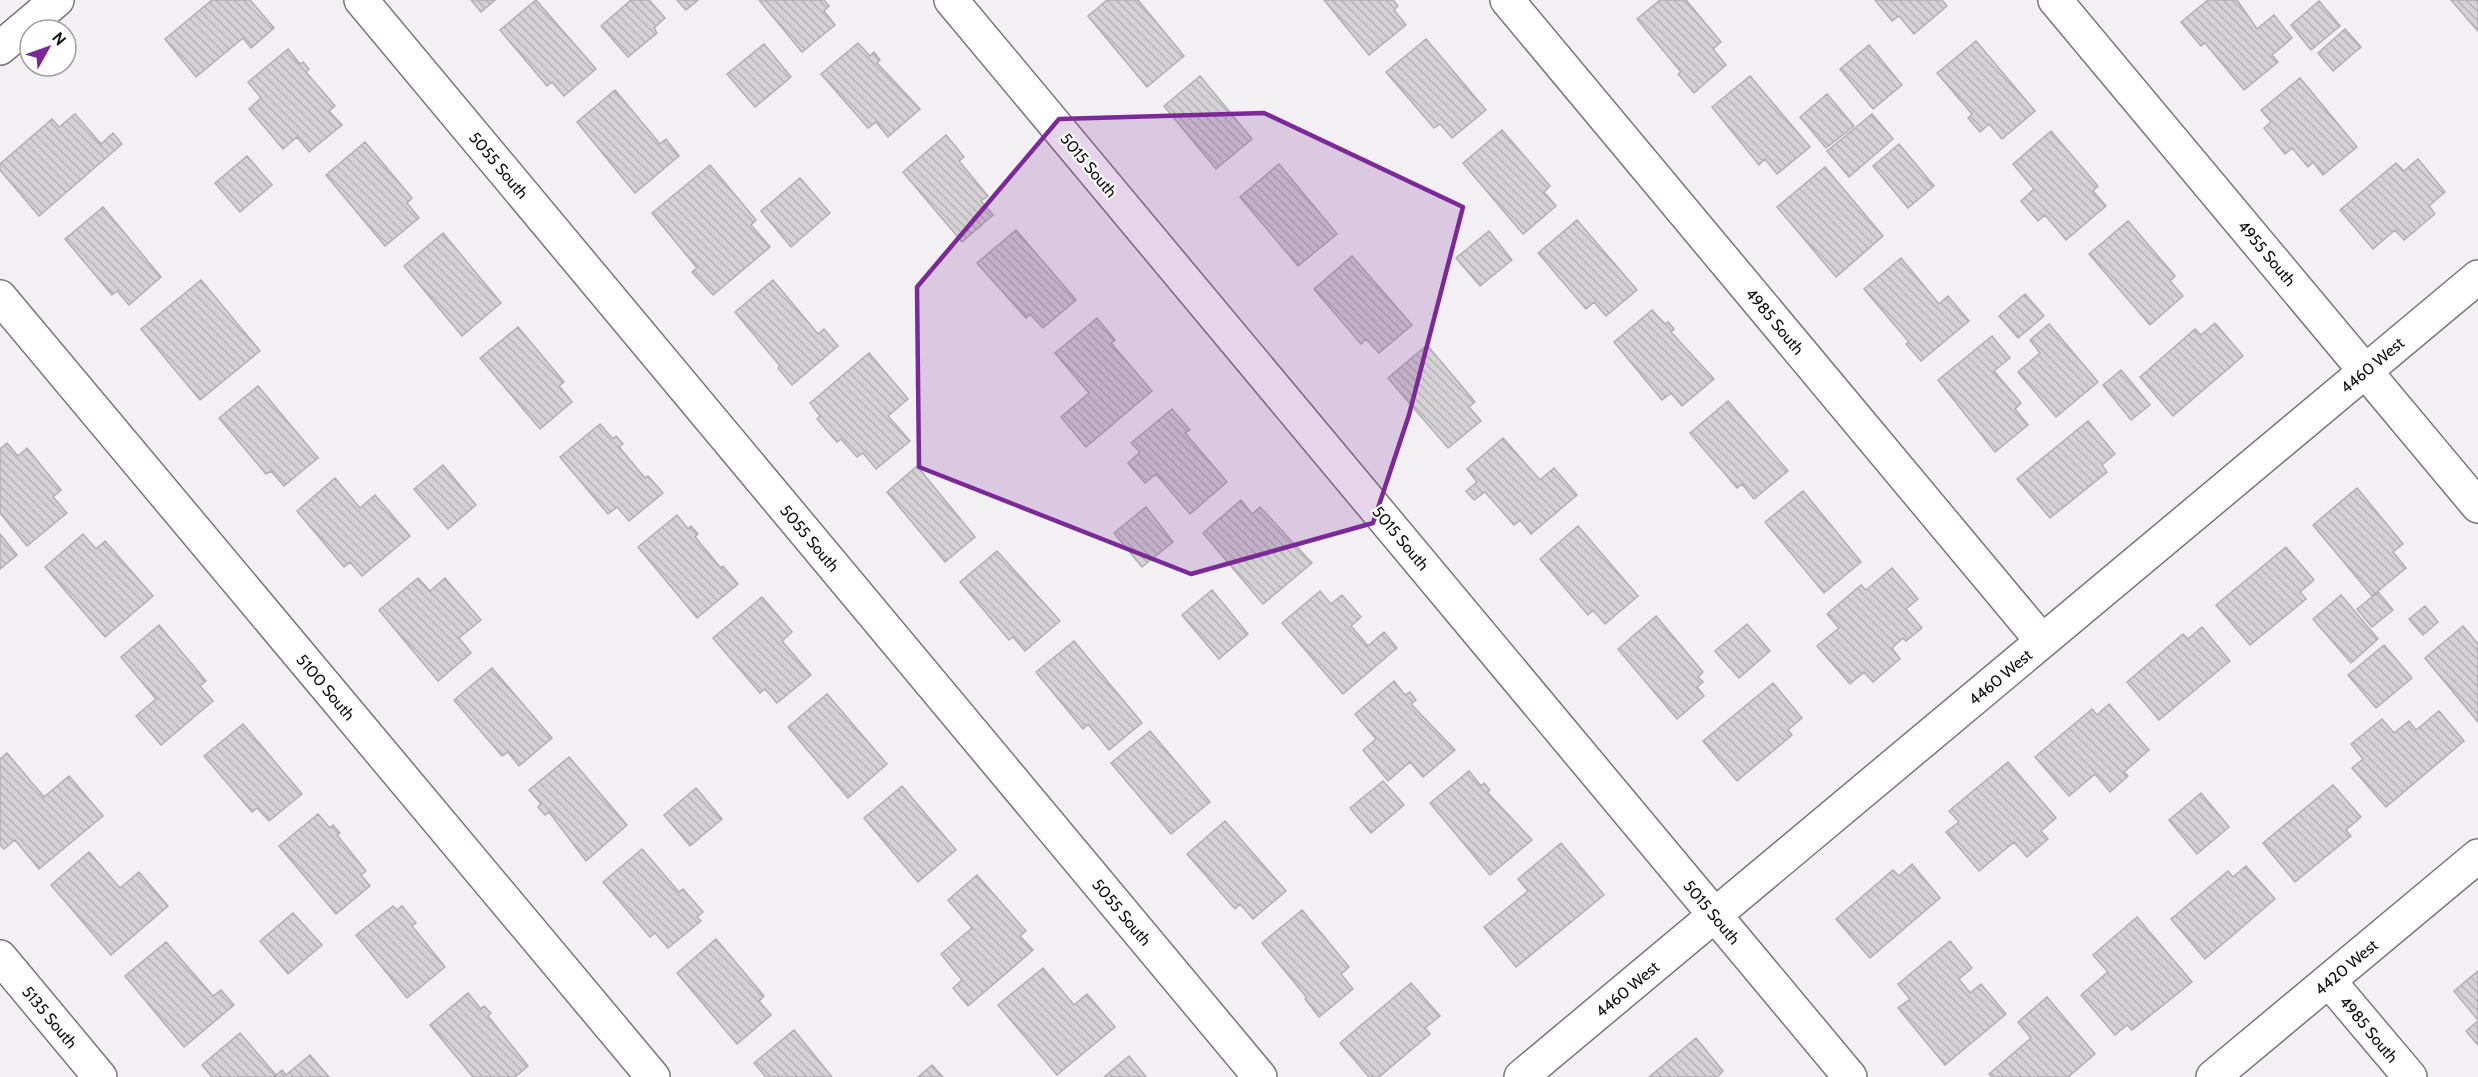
<svg xmlns="http://www.w3.org/2000/svg" width="2478" height="1077" viewBox="0 0 2478 1077" font-family="Cabin,sans-serif">
	<style>
		.building { fill: url(#building-back-hatch); stroke: #b1aeb2; stroke-width: 1.5 }
		.lines { fill: none; stroke-linecap: round; stroke-linejoin: round }
		.minor-casing { stroke: #79767a; stroke-width: 36 }
		.minor { stroke: #fff; stroke-width: 33 }
		.marked { fill: #7c2998; fill-opacity: 0.2; stroke: #7c2998; stroke-width: 4.5; stroke-linejoin: round }
		.labels { text-anchor: middle; stroke-width: 4.5; stroke-linejoin: round; paint-order: stroke }
		.street-label { font-size: 16px; fill: #100f10; stroke: #fff }
	</style>
	<defs>
		<pattern id="building-back-hatch" width="6" height="6" patternUnits="userSpaceOnUse" patternTransform="scale(1.5)"><rect width="6" height="6" fill="#d5d2d6"/><path d="M-1 5l2 2M0 0l6 6M5-1l2 2" fill="none" stroke="#b6b3b7"/></pattern>
	</defs>
	<rect width="100%" height="100%" fill="#f3f0f4"/>
	<path class="building" d="M212,0H250L274,28L251,48L243,38L196,77L165,39Z
		M471,0H495L481,12Z
		M536,0L596,69L564,96L552,82L547,86L500,30Z
		M631,0H649L665,18L654,28L657,33L628,57L601,26Z
		M677,0H698L686,10Z
		M759,0H824L829,6L824,11L835,25L802,52Z
		M1107,0H1138L1184,56L1147,87L1088,16Z
		M1324,0H1393L1398,6L1394,10L1406,25L1369,55Z
		M1660,0H1686L1721,42L1713,49L1726,65L1694,93L1678,74L1681,72L1637,19Z
		M1875,0H1942L1947,6L1914,34L1899,16L1892,21Z
		M2208,0H2237L2257,29L2274,15L2292,38L2272,55L2278,62L2244,90L2205,43L2201,46L2181,22Z
		M2451,0H2478V31Z
		M2319,1L2340,26L2311,50L2291,25Z
		M2345,29L2361,47L2333,71L2318,53Z
		M1426,39L1486,110L1452,138L1440,124L1434,128L1386,72Z
		M1976,41L2035,111L2002,139L1989,124L1980,132L1968,118L1972,114L1937,73Z
		M858,43L870,56L874,52L880,60L877,63L920,109L888,137L876,122L868,128L821,74Z
		M764,44L791,77L755,107L727,74Z
		M1869,45L1902,85L1873,109L1840,69Z
		M288,49L300,64L303,62L309,69L306,72L335,106L329,111L342,125L309,152L297,137L283,149L249,109L261,98L248,82Z
		M1200,76L1252,139L1216,169L1164,106Z
		M1750,76L1810,147L1777,174L1765,159L1759,165L1712,107Z
		M2300,78L2357,147L2323,175L2313,162L2308,167L2292,148L2285,154L2264,128L2271,122L2261,110Z
		M615,90L660,144L666,139L679,156L635,193L577,122Z
		M1827,94L1854,126L1826,148L1800,117Z
		M75,114L101,144L113,133L122,144L39,216L0,170V164L52,119L59,127Z
		M1872,114L1893,139L1849,177L1827,151Z
		M1502,130L1550,186L1544,192L1556,206L1523,234L1463,163Z
		M2051,131L2098,186L2093,191L2106,206L2066,240L2045,215L2038,221L2021,201L2034,189L2013,164Z
		M946,135L964,157L959,161L988,196L981,201L993,215L962,242L903,172Z
		M365,142L412,198L407,203L419,218L385,246L326,175Z
		M1899,144L1934,186L1908,208L1873,166Z
		M247,156L272,185L240,212L215,183Z
		M2418,159L2445,192L2429,206L2435,214L2404,240L2395,230L2373,249L2340,210L2396,163L2404,171Z
		M1279,164L1337,234L1298,266L1240,197Z
		M710,165L756,220L751,225L770,247L713,295L692,272L697,268L652,213Z
		M1825,167L1883,236L1836,277L1777,207Z
		M800,178L830,213L791,247L761,211Z
		M103,207L161,277L129,305L117,291L112,295L65,239Z
		M1577,220L1637,290L1606,316L1594,302L1586,309L1538,253Z
		M2128,221L2175,276L2170,281L2183,296L2150,325L2089,254Z
		M1016,230L1076,300L1043,328L1030,314L1026,318L977,263Z
		M1489,231L1512,260L1480,286L1456,258Z
		M443,233L501,303L462,336L404,266Z
		M1352,256L1412,325L1379,353L1366,339L1361,344L1314,289Z
		M1901,258L1939,304L1948,296L1969,321L1921,361L1906,344L1909,342L1864,289Z
		M201,280L260,351L200,400L141,329Z
		M773,280L818,334L824,329L838,346L792,385L778,368L780,366L735,312Z
		M2025,294L2044,316L2018,338L1999,316Z
		M1652,310L1665,324L1668,322L1674,329L1671,332L1714,379L1682,406L1671,393L1662,400L1614,342Z
		M1097,318L1115,340L1111,343L1152,391L1086,447L1061,417L1089,393L1055,353Z
		M2215,323L2243,356L2173,416L2140,377L2195,329L2201,335Z
		M2049,324L2098,382L2056,417L2018,372L2040,353L2030,340Z
		M518,327L564,382L559,386L572,402L540,429L480,358Z
		M1992,336L2010,358L1994,371L2021,403L2015,409L2028,425L1995,452L1938,380Z
		M1427,345L1475,402L1469,407L1481,421L1448,448L1388,378Z
		M869,353L908,399L888,416L910,441L876,469L863,453L857,457L841,439L837,442L817,419L820,416L810,403Z
		M2121,370L2150,405L2131,420L2103,385Z
		M258,386L318,458L284,486L271,471L266,474L219,418Z
		M1728,401L1788,471L1754,499L1742,484L1737,488L1690,433Z
		M1172,409L1190,430L1185,433L1227,482L1190,514L1156,474L1145,483L1128,463L1140,452L1131,443Z
		M2088,421L2115,454L2102,465L2107,472L2050,518L2017,479Z
		M600,424L613,439L616,436L623,444L619,447L645,478L648,476L663,493L629,521L617,507L608,514L560,457Z
		M1503,438L1540,480L1554,468L1577,495L1531,534L1520,520L1514,525L1485,492L1474,500L1466,491L1477,482L1467,469Z
		M7,443L18,456L27,448L61,490L53,497L67,513L27,546L0,513V449Z
		M443,465L476,505L448,529L414,489Z
		M917,466L975,537L945,562L887,492Z
		M335,478L360,508L375,495L410,536L362,576L350,562L344,567L297,511Z
		M2357,488L2403,544L2393,552L2406,568L2372,596L2313,525Z
		M1803,491L1861,562L1824,593L1765,522Z
		M1241,500L1252,514L1260,507L1312,563L1263,604L1203,533Z
		M1146,507L1173,542L1142,567L1114,533Z
		M677,515L688,529L691,526L698,534L695,537L721,568L723,566L738,584L697,618L638,547Z
		M1578,526L1638,596L1605,624L1593,610L1588,615L1540,559Z
		M0,534L17,555L0,569Z
		M83,534L96,549L105,541L153,596L105,637L45,567Z
		M2286,547L2314,580L2300,592L2306,599L2250,645L2216,605Z
		M997,551L1060,621L1025,651L1013,637L1009,640L960,582Z
		M1892,568L1918,599L1906,609L1922,628L1906,641L1903,638L1892,648L1900,659L1873,682L1864,672L1850,684L1817,646L1839,628L1827,614L1861,585L1866,590Z
		M418,578L430,591L445,578L481,620L459,638L471,653L438,681L379,610Z
		M1212,590L1248,634L1219,659L1182,615Z
		M1320,591L1331,604L1342,595L1361,617L1351,626L1368,646L1384,632L1397,648L1343,694L1282,623Z
		M2378,592L2393,610L2372,627L2357,609Z
		M2341,595L2378,639L2351,663L2313,619Z
		M762,597L792,632L782,641L811,675L777,703L765,689L760,693L713,638Z
		M2425,606L2438,622L2423,635L2409,619Z
		M1656,616L1703,672L1698,677L1703,682L1697,687L1704,696L1677,719L1618,649Z
		M1747,624L1770,651L1739,678L1715,651Z
		M159,625L206,681L200,686L213,701L161,745L136,716L156,699L121,657Z
		M2463,626L2478,644V722L2425,658Z
		M2202,627L2230,661L2159,720L2127,682L2183,634L2188,639Z
		M1074,641L1142,723L1109,750L1088,724L1083,729L1036,672Z
		M2384,645L2412,678L2376,708L2348,675Z
		M492,668L552,738L519,766L508,752L502,756L454,700Z
		M1394,681L1405,695L1410,692L1416,700L1411,704L1455,750L1423,777L1410,762L1388,781L1363,750L1376,739L1355,714Z
		M1773,683L1802,718L1788,730L1792,735L1737,781L1703,741Z
		M827,694L887,764L848,798L788,727Z
		M2109,704L2149,750L2124,772L2128,776L2110,792L2095,774L2069,796L2035,757L2092,709L2097,715Z
		M2439,711L2464,741L2386,807L2352,768L2363,759L2351,744L2382,719L2394,733L2409,721L2416,730Z
		M243,724L302,794L269,821L257,808L252,812L204,756Z
		M1150,731L1210,802L1171,834L1111,763Z
		M7,753L44,797L69,776L103,816L39,869L15,840L4,849L0,845V759Z
		M569,757L627,825L586,861L549,812L545,815L538,807L541,804L529,790Z
		M2008,762L2056,818L2041,831L2048,839L2027,857L2014,842L1979,871L1946,832L1959,822L1949,811Z
		M1469,771L1481,786L1484,783L1490,790L1487,792L1532,840L1490,875L1430,803Z
		M1383,781L1404,805L1371,833L1350,808Z
		M2333,785L2361,817L2346,830L2351,836L2295,882L2263,843Z
		M902,786L956,850L918,882L864,818Z
		M696,788L722,819L690,846L664,815Z
		M2201,793L2229,827L2197,854L2169,820Z
		M318,814L330,828L333,825L340,833L337,835L366,871L361,875L370,886L336,914L279,846Z
		M1225,821L1286,891L1253,919L1240,904L1235,909L1187,854Z
		M1561,843L1604,895L1516,967L1484,927L1528,891L1518,879Z
		M642,849L679,892L683,889L703,912L697,917L701,921L668,948L655,933L650,937L603,882Z
		M89,852L120,888L139,872L168,906L111,955L51,885Z
		M1912,864L1940,898L1870,958L1836,919L1893,870L1899,876Z
		M2246,866L2275,899L2205,959L2171,919L2228,871L2233,877Z
		M977,875L1026,931L1020,936L1033,950L968,1006L953,988L962,980L941,954L972,928L948,900Z
		M393,906L397,910L402,906L416,923L412,926L445,967L407,998L356,935Z
		M1302,910L1349,967L1341,974L1353,989L1319,1017L1305,999L1307,998L1262,943Z
		M293,913L322,945L288,974L260,941Z
		M2137,917L2192,982L2132,1030L2127,1025L2115,1035L2081,995L2108,972L2093,955Z
		M716,939L764,996L759,1001L771,1015L737,1044L677,973Z
		M1950,941L1972,968L1959,979L1970,993L1981,984L2006,1014L1945,1065L1898,1008L1910,999L1898,984Z
		M166,942L213,996L221,990L234,1005L184,1047L125,976Z
		M1043,968L1074,1005L1087,994L1115,1027L1057,1075L998,1005Z
		M2478,971V1020L2454,991Z
		M1411,983L1440,1016L1425,1028L1430,1034L1379,1077H1369L1340,1043Z
		M468,993L481,1009L484,1006L491,1013L488,1016L528,1066L515,1077H473L430,1025Z
		M2047,997L2095,1054L2068,1077H1992L1989,1074L2031,1038L2018,1022Z
		M2478,1021V1045L2466,1031Z
		M794,1030L832,1077H766L754,1063Z
		M240,1033L276,1075L282,1070L286,1075L310,1055L329,1077H212L202,1065Z
		M1696,1038L1723,1071L1717,1077H1649Z
		M1129,1056L1146,1077H1104Z
		M932,1065L943,1077H918Z"/>
	<g class="lines">
		<g class="minor-casing">
			<path id="minor" d="M361,0L1260,1077
				M951,0L1850,1077
				M1507,0L2042,641
				M2055,0L2478,506
				M0,48L57,0
				M0,297L653,1077
				M0,957L100,1077
				M2329,981L2410,1077
				M1521,1077L2478,277
				M2213,1077L2478,856"/>
		</g>
		<use href="#minor" class="minor"/>
	</g>
	<path class="marked" d="M1264,113L1463,207L1409,415L1373,523L1191,574L919,467L917,287L1059,119Z"/>
	<g class="labels">
		<g class="street-label">
			<text transform="translate(499 165) rotate(50)" y="6">5055 South</text>
			<text transform="translate(1089 165) rotate(50)" y="6">5015 South</text>
			<text transform="translate(2267 253) rotate(50)" y="6">4955 South</text>
			<text transform="translate(1775 321) rotate(50)" y="6">4985 South</text>
			<text transform="translate(2372 365) rotate(-40)" y="6">4460 West</text>
			<text transform="translate(810 538) rotate(50)" y="6">5055 South</text>
			<text transform="translate(1401 538) rotate(50)" y="6">5015 South</text>
			<text transform="translate(2000 677) rotate(-40)" y="6">4460 West</text>
			<text transform="translate(326 687) rotate(50)" y="6">5100 South</text>
			<text transform="translate(1122 912) rotate(50)" y="6">5055 South</text>
			<text transform="translate(1712 912) rotate(50)" y="6">5015 South</text>
			<text transform="translate(2346 967) rotate(-40)" y="6">4420 West</text>
			<text transform="translate(1627 989) rotate(-40)" y="6">4460 West</text>
			<text transform="translate(50 1017) rotate(50)" y="6">5135 South</text>
			<text transform="translate(2369 1029) rotate(50)" y="6">4985 South</text>
		</g>
	</g>
	<g transform="translate(48 48) rotate(50)"><circle r="28" fill="#ffffff" stroke="#9f9f9f" stroke-width="1.5"/>
	<path d="M0-4.5L10 22L0 15L-10 22Z" fill="#7c2998"/>
	<text y="-9" font-size="16" font-weight="bold" text-anchor="middle" fill="#100f10">N</text>
	</g>
</svg>
